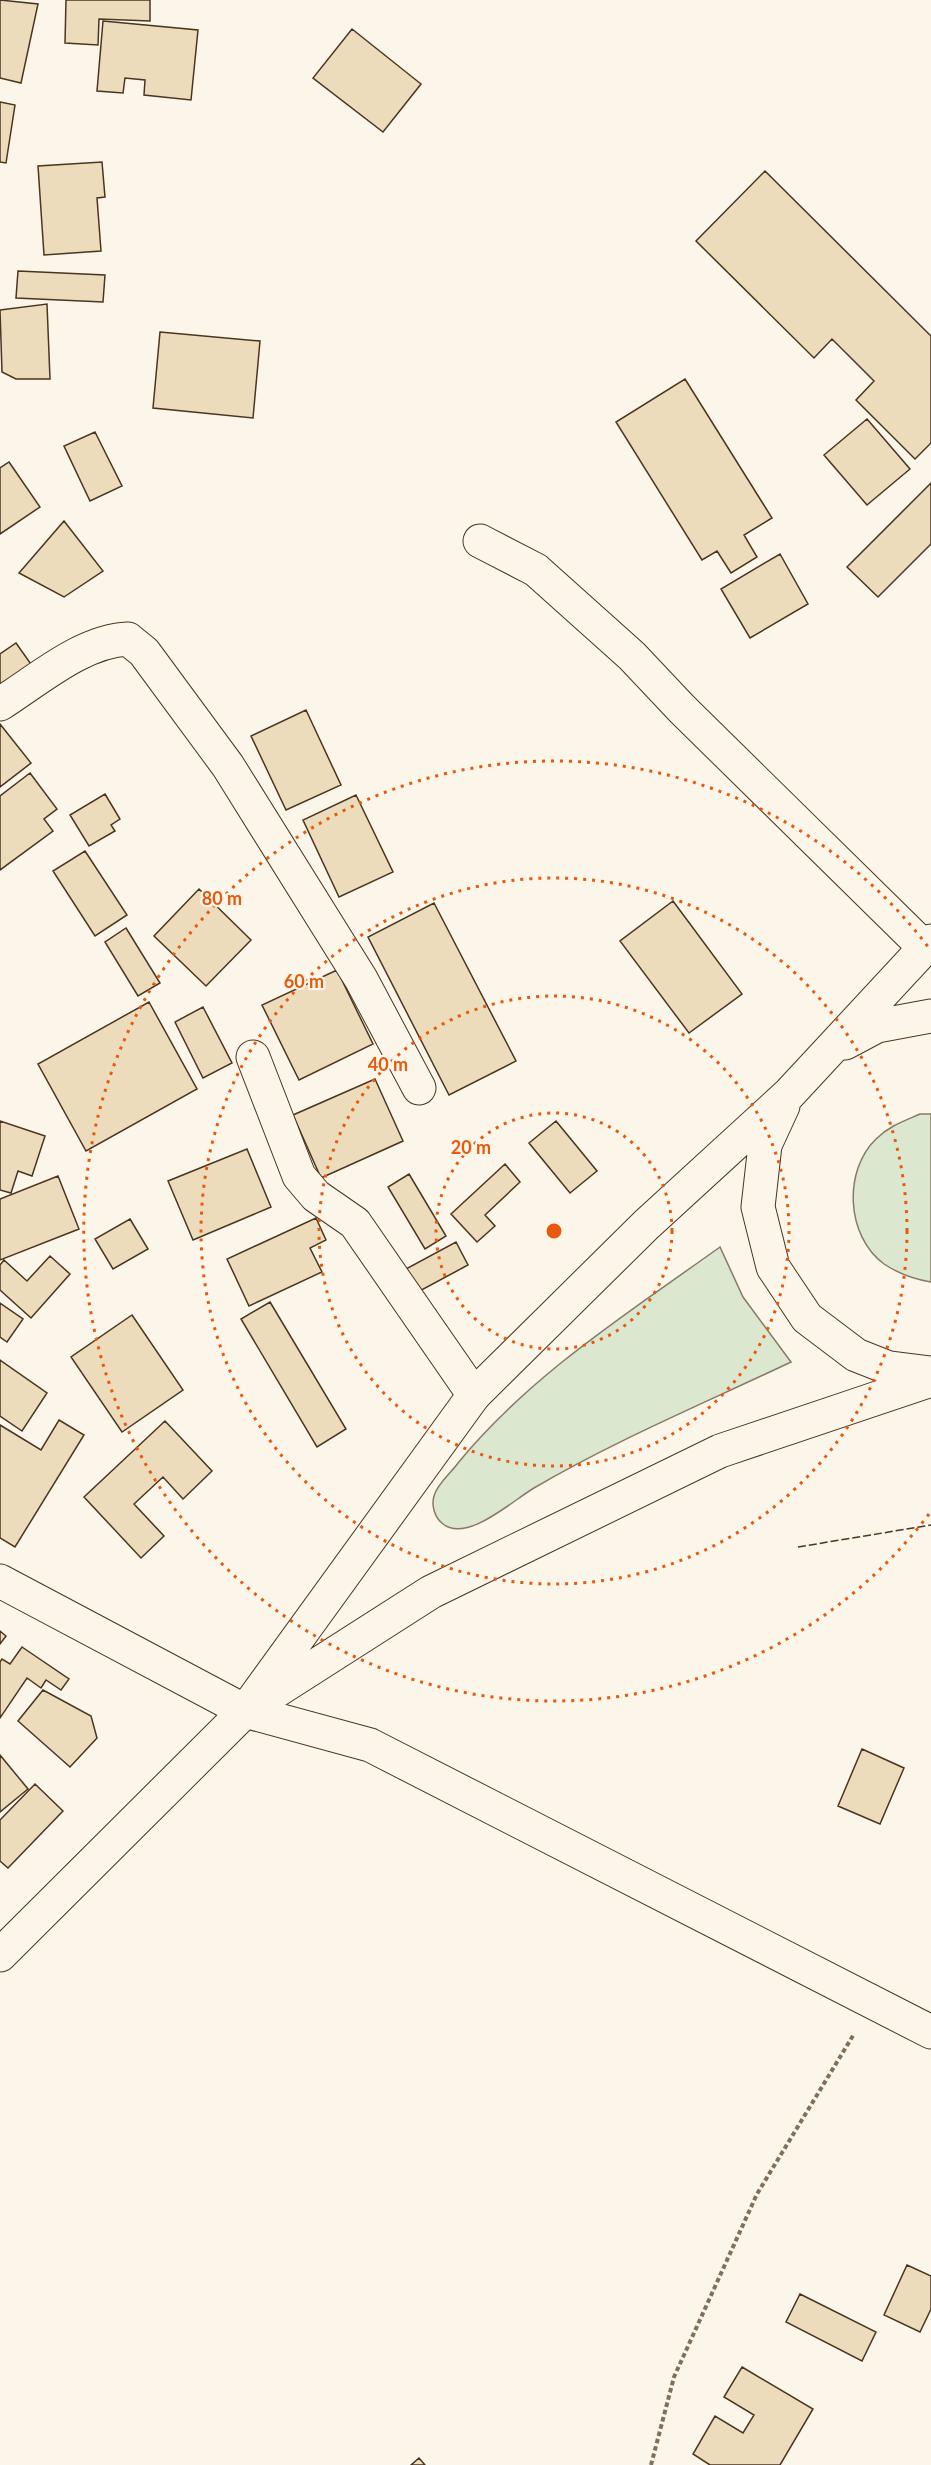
<svg xmlns="http://www.w3.org/2000/svg" width="931" height="2465" viewBox="0 0 931 2465" font-family="Lato,sans-serif">
	<style>
		.green { fill: #dce7d0; stroke: #887966; stroke-width: 1.5 }
		.building { fill: #ecdcbc; stroke: #4a3520; stroke-width: 1.5 }
		.lines { fill: none; stroke-linecap: round; stroke-linejoin: round }
		.minor-casing { stroke: #4a3520; stroke-width: 35 }
		.major-casing { stroke: #4a3520; stroke-width: 35 }
		.path { stroke: #7f6f5c; stroke-width: 4; stroke-dasharray: 4.5 3; stroke-linecap: butt }
		.minor { stroke: #fbf6e9; stroke-width: 33 }
		.major { stroke: #fbf6e9; stroke-width: 33 }
		.fence { stroke: #4a3520; stroke-width: 1.5; stroke-dasharray: 8 3; stroke-linecap: butt }
		.ring { fill: none; stroke: #e8590c; stroke-width: 3; stroke-dasharray: 3 6 }
		.centre { fill: #e8590c; stroke: #fbf6e9; stroke-width: 3 }
		.ring-label { font-size: 18px; text-anchor: middle; font-weight: bold; fill: #e8590c; stroke: #fbf6e9; stroke-width: 4.5; stroke-linejoin: round; paint-order: stroke }
	</style>
	<rect width="100%" height="100%" fill="#fbf6e9"/>
	<path class="green" d="M920,1114H931V1282C913,1279 899,1274 884,1264C846,1236 843,1171 876,1139C889,1126 904,1121 920,1114Z
		M720,1247L743,1297L791,1362C705,1403 616,1440 534,1488C512,1501 467,1543 443,1524C435,1518 431,1506 434,1496C437,1484 451,1473 458,1463C530,1375 628,1313 720,1247Z"/>
	<path class="building" d="M0,0L38,4L21,83L0,78Z
		M66,0H150V21L99,19L98,45L65,43Z
		M103,21L198,30L191,100L144,95L145,80L125,78L123,93L97,91Z
		M352,29L421,84L383,132L313,78Z
		M0,102L15,105L6,163L0,162Z
		M102,162L105,197L97,198L101,251L44,255L38,166Z
		M765,171L931,336V443L915,459L856,400L874,381L832,339L814,358L696,241Z
		M18,271L105,275L103,302L16,298Z
		M47,304L50,379H16L2,372L0,310Z
		M160,332L260,341L253,418L153,408Z
		M685,379L772,518L744,535L757,557L731,573L717,551L702,560L616,422Z
		M867,419L910,469L867,505L824,455Z
		M95,432L122,486L90,501L64,446Z
		M9,462L40,507L0,534V468Z
		M931,483V544L878,597L847,567Z
		M64,521L103,571L64,597L19,573Z
		M780,554L808,604L750,638L721,589Z
		M16,643L33,667L0,687V654Z
		M306,710L341,785L286,810L251,736Z
		M0,724L31,763L0,787Z
		M30,773L57,809L44,819L53,831L0,870V796Z
		M105,794L120,819L111,825L115,831L89,846L70,815Z
		M356,795L393,872L339,897L303,820Z
		M85,851L127,915L95,936L53,871Z
		M199,889L251,940L206,986L154,936Z
		M673,901L742,994L689,1033L620,941Z
		M434,903L516,1061L449,1095L368,937Z
		M126,928L160,983L138,996L105,942Z
		M337,970L373,1044L299,1080L262,1005Z
		M149,1002L197,1089L86,1151L38,1064Z
		M203,1007L232,1063L203,1078L175,1022Z
		M375,1079L403,1141L321,1178L293,1115Z
		M0,1121L45,1136L32,1176L18,1171L11,1193L0,1190Z
		M556,1121L597,1171L570,1193L529,1143Z
		M247,1149L271,1207L193,1240L168,1181Z
		M505,1164L520,1182L485,1215L495,1226L477,1242L451,1214Z
		M409,1174L446,1236L425,1249L388,1187Z
		M58,1176L79,1229L0,1260V1199Z
		M316,1218L326,1240L310,1248L322,1272L249,1306L227,1259Z
		M130,1219L148,1249L113,1269L95,1239Z
		M456,1242L468,1265L416,1293L404,1270Z
		M50,1256L70,1274L31,1318L0,1290V1265L4,1260L27,1281Z
		M270,1302L346,1429L317,1447L241,1319Z
		M0,1303L23,1319L7,1342L0,1337Z
		M132,1315L183,1390L122,1432L71,1357Z
		M0,1360L47,1393L22,1431L0,1416Z
		M59,1420L84,1435L15,1547L0,1538V1425L41,1450Z
		M165,1421L212,1471L183,1499L163,1477L134,1504L164,1536L141,1558L84,1497Z
		M0,1631L6,1636L0,1644Z
		M22,1647L69,1679L61,1690L46,1680L41,1688L27,1678L0,1718V1662L2,1659L10,1664Z
		M43,1690L91,1716L97,1738L70,1767L18,1721Z
		M862,1749L904,1768L880,1824L838,1806Z
		M0,1755L28,1789L0,1812Z
		M35,1784L63,1811L8,1868L0,1861V1820Z
		M907,2265L931,2276V2309L920,2332L884,2315Z
		M800,2294L876,2332L862,2361L786,2322Z
		M742,2367L813,2409L780,2465H710L693,2454L715,2416L743,2433L754,2415L724,2397Z
		M419,2458L425,2465H411Z"/>
	<g class="lines">
		<g class="minor-casing">
			<path id="minor" d="M480,541L536,570L632,656L682,709L925,948
				M0,704C38,680 82,641 128,639L144,652L228,766L361,979L419,1088
				M253,1057L299,1176L316,1196L355,1223L474,1395
				M0,1581L245,1711L370,1745L931,2032"/>
		</g>
		<g class="major-casing">
			<path id="major" d="M845,1043L877,1026L931,1016
				M783,1106L765,1145L758,1207L773,1267L807,1318L856,1355L889,1368L931,1373
				M262,1700L431,1592L720,1451L931,1380
				M0,1955L245,1711L474,1395L646,1225L789,1094L931,941"/>
		</g>
		<path class="path" d="M651,2465L674,2377L757,2194L854,2034"/>
		<use href="#minor" class="minor"/>
		<use href="#major" class="major"/>
		<path class="fence" d="M798,1547L931,1525"/>
	</g>
	<g class="ring">
		<circle cx="554" cy="1231" r="118"/>
		<circle cx="554" cy="1231" r="235"/>
		<circle cx="554" cy="1231" r="353"/>
		<path d="M929 1514A470 470 0 1 1 929 948"/>
	</g>
	<circle cx="554" cy="1231" r="9" class="centre"/>
	<g class="ring-label">
		<text x="222" y="905">80 m</text>
		<text x="304" y="988">60 m</text>
		<text x="388" y="1071">40 m</text>
		<text x="471" y="1154">20 m</text>
	</g>
</svg>
